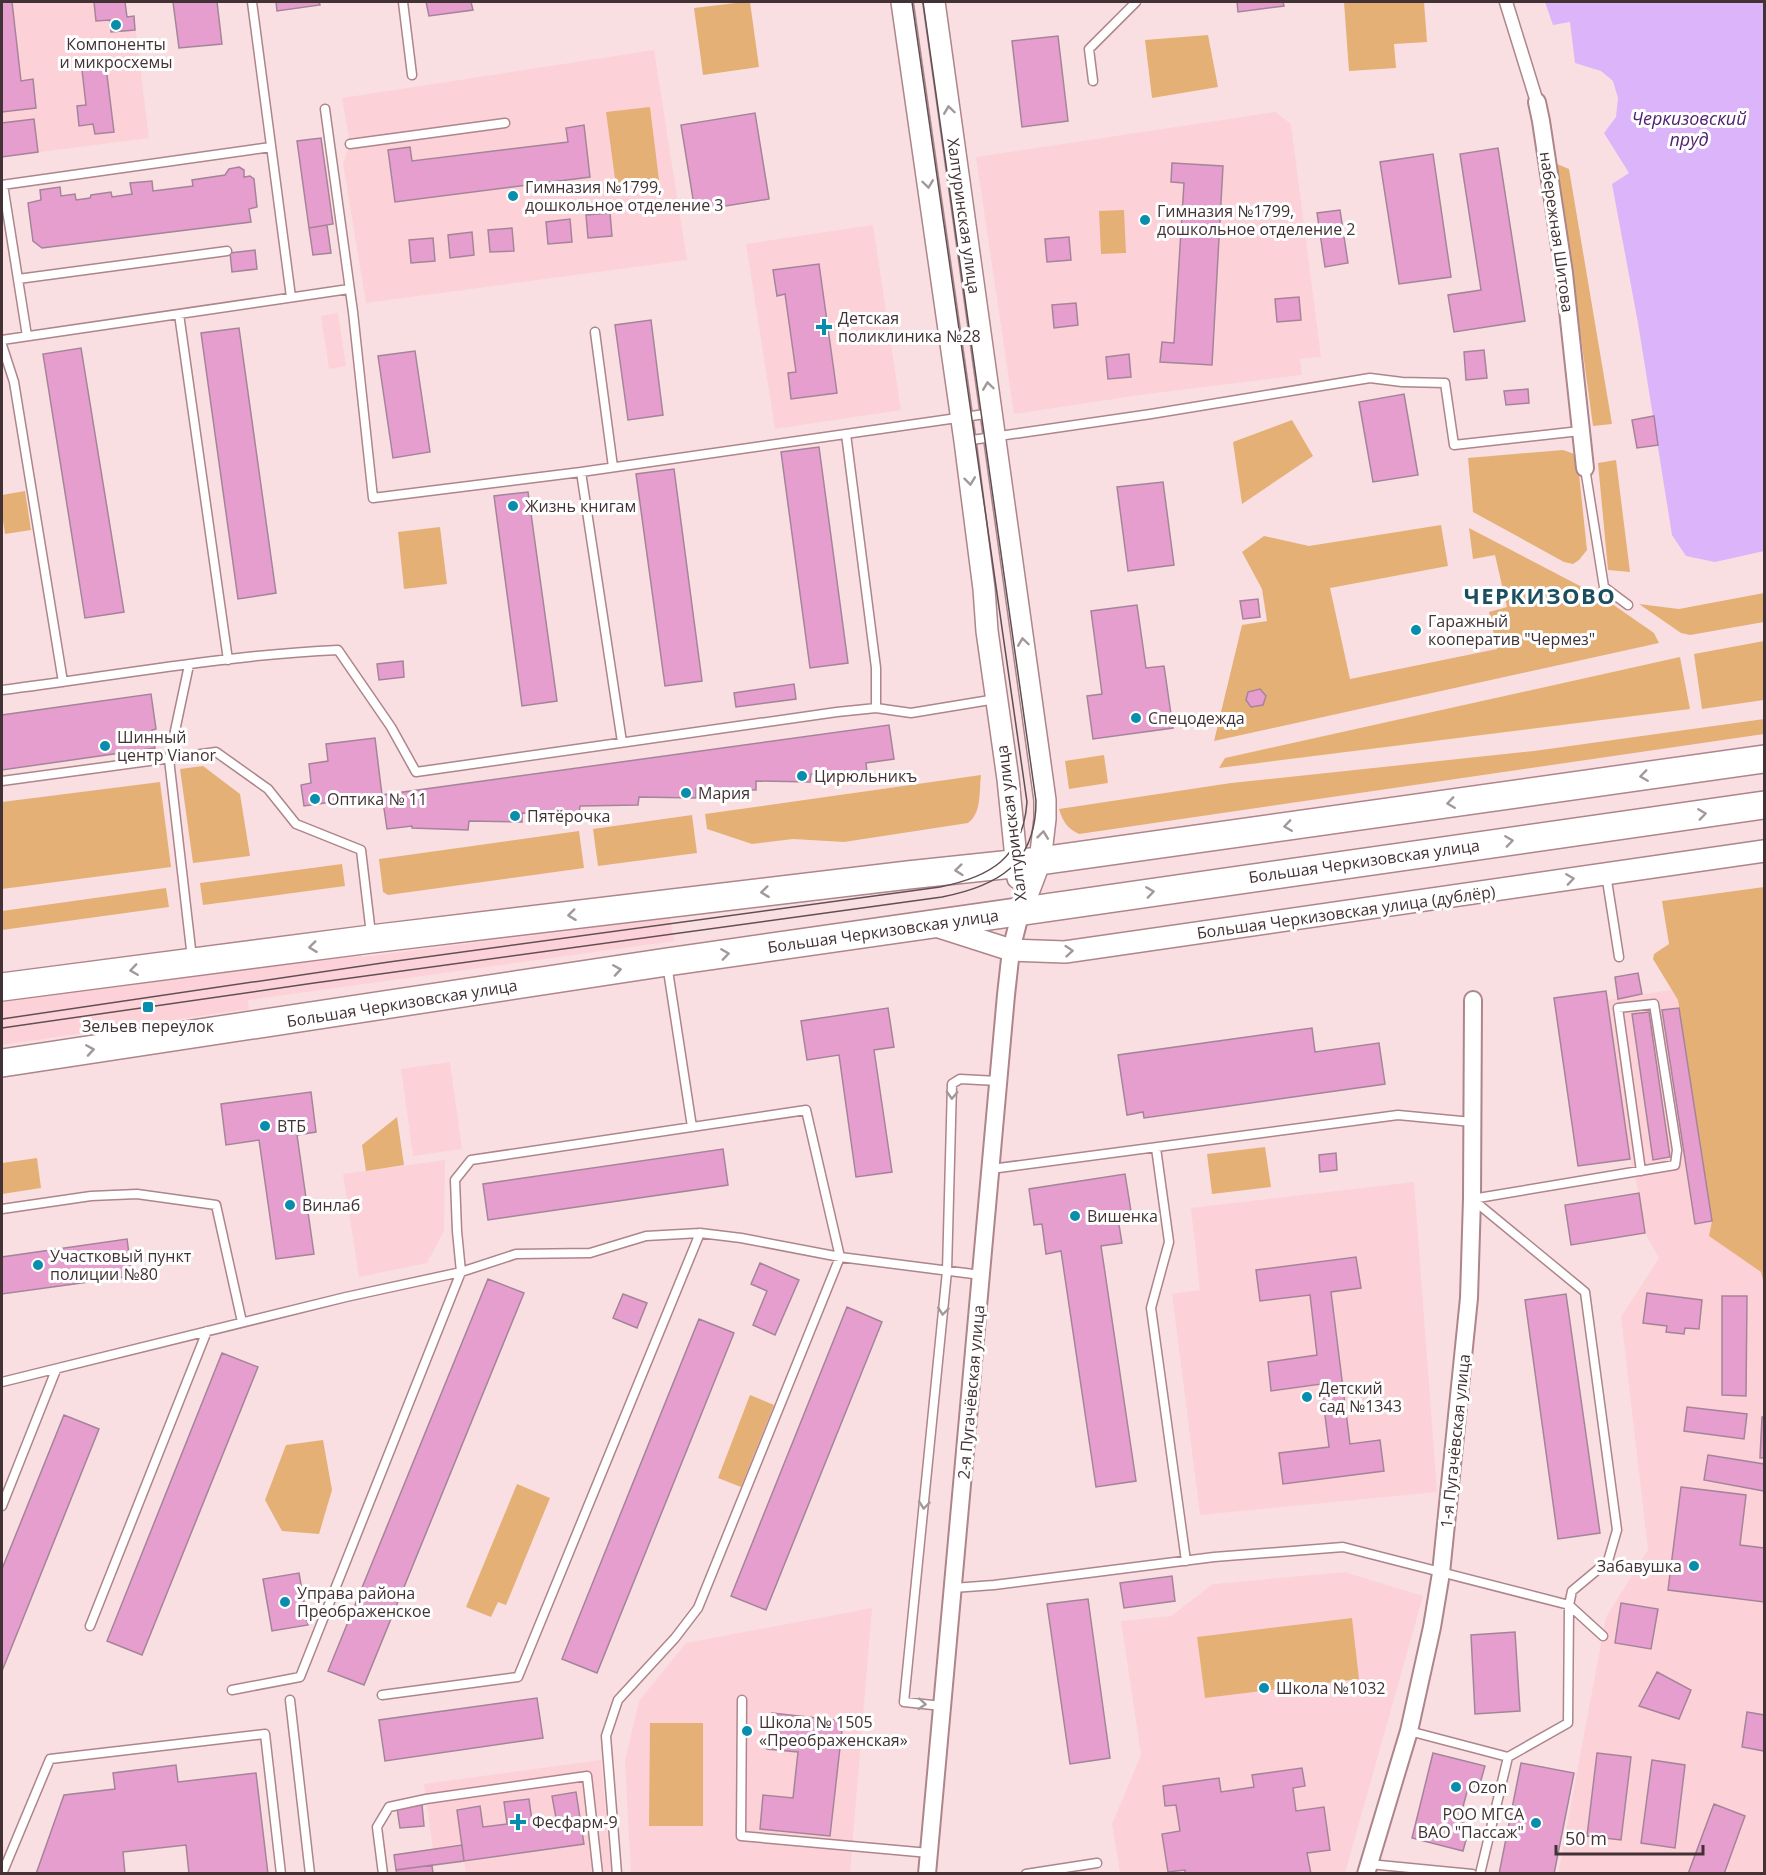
<svg xmlns="http://www.w3.org/2000/svg" width="1766" height="1875" viewBox="0 0 1766 1875" font-family="'Open Sans',sans-serif">
	<style>
		.built { fill: #fcd2d8 }
		.green { fill: #e5b076 }
		.water { fill: #dcb4fa }
		.building { fill: #e69ece; stroke: #a5849a; stroke-width: 1.5 }
		.lines { fill: none; stroke-linecap: round; stroke-linejoin: round }
		.service-casing { stroke: #ad858b; stroke-width: 11 }
		.pedestrian-casing { stroke: #ad858b; stroke-width: 15 }
		.minor-casing { stroke: #ad858b; stroke-width: 20 }
		.tertiary-casing { stroke: #ad858b; stroke-width: 24 }
		.primary-casing { stroke: #ad858b; stroke-width: 30 }
		.service { stroke: #fff; stroke-width: 8 }
		.pedestrian { stroke: #fff; stroke-width: 12 }
		.minor { stroke: #fff; stroke-width: 16 }
		.tertiary { stroke: #fff; stroke-width: 21 }
		.primary { stroke: #fff; stroke-width: 27 }
		.tram { stroke: #614f52; stroke-width: 1.5 }
		.oneway { stroke: #a1989a }
		.poi-dot { fill: #098dac; stroke: #fff; stroke-width: 2 }
		.labels { text-anchor: middle; stroke-width: 6; stroke-linejoin: round; paint-order: stroke }
		.poi-label { font-size: 16px; fill: #433235; stroke: #fff; text-anchor: start }
		.street-label { font-size: 16px; fill: #433235; stroke: #fff }
		.water-label { font-size: 18px; font-style: italic; fill: #501f6e; stroke: #fff }
		.district-label { font-size: 22px; font-weight: bold; letter-spacing: 1.5px; fill: #1b4f5f; stroke: #fff }
	</style>
	<rect width="100%" height="100%" fill="#f9dfe2"/>
	<path class="built" d="M2,2H125L127,17L134,16L149,138L2,157Z
		M654,50L687,260L366,303L343,164L350,144L342,98Z
		M1275,112L1291,124L1321,357L1300,359L1302,375L1147,394L1014,414L976,157Z
		M873,225L901,410L775,429L746,244Z
		M338,313L346,366L329,369L321,316Z
		M670,918L674,941L248,1000L249,1009L2,1045V1002L357,950L362,957Z
		M1676,989L1712,1221L1710,1236L1764,1274V1873L1558,1874L1606,1617L1648,1550L1621,1317L1659,1258L1645,1233L1639,1193L1630,1159L1607,1000Z
		M450,1062L462,1149L413,1156L401,1069Z
		M445,1160L444,1231L427,1263L359,1277L343,1174Z
		M1414,1182L1437,1492L1200,1515L1172,1294L1200,1290L1191,1208Z
		M1345,1572L1423,1596L1345,1873H1120L1112,1824L1141,1755L1121,1621L1171,1616L1213,1584Z
		M872,1608L850,1873L631,1874L625,1761L639,1701L686,1643Z
		M601,1760L611,1873H466L461,1845L433,1850L424,1784Z"/>
	<path class="green" d="M744,2H750L759,67L703,75L694,8Z
		M1344,2H1424L1427,42L1394,44L1396,68L1349,71Z
		M1208,35L1218,87L1152,98L1145,40Z
		M650,107L659,180L616,186L606,112Z
		M1557,164L1569,169L1612,424L1593,426Z
		M1124,210L1126,253L1101,254L1099,211Z
		M1292,420L1313,456L1242,504L1233,442Z
		M1563,450L1577,455L1587,550L1579,560L1573,564L1564,562L1473,512L1468,458Z
		M1616,460L1630,572L1608,570L1598,463Z
		M25,491L31,530L5,534L2,514V495Z
		M1441,525L1448,566L1330,588L1350,679L1497,649L1489,612L1507,607L1495,555L1473,559L1469,528L1605,599L1654,633L1659,643L1214,741L1242,625L1267,621L1262,589L1242,552L1264,536L1309,546Z
		M440,527L447,584L404,589L398,532Z
		M1764,593V622L1690,635L1681,633L1639,604L1679,609Z
		M1764,641V700L1702,709L1694,654Z
		M1680,657L1690,709L1219,768L1225,758Z
		M1764,719V734L1079,834C1067,828 1063,822 1059,809L1231,783L1534,751Z
		M1104,755L1108,783L1069,789L1065,761Z
		M203,766L240,794L250,856L193,863L180,769Z
		M981,775C979,791 982,813 968,823L844,842L793,839L752,844L707,829L705,814Z
		M160,782L171,867L2,889V802Z
		M692,815L697,853L598,866L593,829Z
		M579,831L584,868L388,895L383,892L379,859Z
		M342,864L345,886L203,905L200,883Z
		M1764,887V1284L1761,1272L1709,1236L1712,1221L1678,1000L1653,959L1654,954L1669,944L1662,901Z
		M166,888L169,907L2,930V911Z
		M397,1117L404,1165L366,1171L362,1145Z
		M1265,1147L1271,1187L1212,1194L1207,1154Z
		M37,1158L41,1188L2,1194V1163Z
		M750,1395L774,1405L741,1487L718,1478Z
		M323,1440L332,1490L319,1534L282,1531L265,1500L286,1445Z
		M517,1484L550,1498L506,1605L498,1602L491,1617L466,1607Z
		M1352,1618L1359,1679L1205,1698L1197,1637Z
		M650,1723H703V1826H649Z"/>
	<path class="water" d="M1545,2H1764V551L1715,562L1686,556L1672,535L1638,323L1612,184L1629,173L1604,133L1616,117L1618,98L1613,81L1601,71L1575,63L1570,22L1553,25Z"/>
	<path class="building" d="M2,2H12L21,81L33,79L36,108L2,112Z
		M94,2H125L127,17L134,16L135,30L111,32L110,20L96,21Z
		M173,2H217L222,44L179,48Z
		M276,2H319L320,5L277,11Z
		M426,2H471L473,10L429,16Z
		M1237,2H1283L1284,6L1238,12Z
		M1058,36L1068,121L1022,127L1012,41Z
		M106,67L114,132L95,134L93,124L79,126L77,106L86,105L82,70Z
		M755,113L769,199L695,211L681,125Z
		M34,119L38,152L2,157V123Z
		M584,125L590,177L395,202L388,150L410,147L412,161L568,142L566,128Z
		M321,138L333,224L309,228L297,141Z
		M1498,148L1525,321L1454,332L1448,295L1481,290L1460,154Z
		M1433,154L1451,277L1399,284L1380,162Z
		M1172,163L1223,166L1212,365L1160,362L1162,342L1174,343L1184,183L1171,182Z
		M239,167L244,170V177L250,176L254,179L257,207L249,209L251,222L42,248L33,241L28,203L41,200L40,190L60,187L61,196L75,194L76,200L90,198L91,195L111,192L112,197L132,194L130,183L152,181L153,191L193,186L192,180L225,175L229,169Z
		M1340,210L1348,263L1325,267L1317,213Z
		M610,213L612,236L588,238L586,215Z
		M570,219L572,242L548,244L546,222Z
		M327,225L331,253L313,255L309,228Z
		M512,228L514,251L490,252L488,230Z
		M472,232L474,255L450,258L448,235Z
		M1069,237L1071,260L1047,262L1045,239Z
		M433,238L435,261L411,263L409,240Z
		M255,250L257,269L232,272L230,253Z
		M819,264L837,393L791,399L788,373L796,372L785,294L777,296L773,270Z
		M1299,297L1301,320L1277,322L1275,299Z
		M1076,303L1078,325L1054,328L1052,305Z
		M651,320L663,415L628,420L615,325Z
		M239,328L276,593L238,599L201,333Z
		M81,348L124,612L85,618L43,354Z
		M1484,350L1487,378L1466,380L1464,352Z
		M415,351L430,452L393,458L378,356Z
		M1129,354L1131,377L1108,379L1106,357Z
		M1528,389L1529,403L1506,405L1504,391Z
		M1404,394L1418,475L1373,482L1359,402Z
		M1654,416L1658,445L1637,448L1632,420Z
		M819,447L848,663L810,668L781,452Z
		M674,469L702,681L665,686L636,474Z
		M1163,482L1174,565L1128,571L1117,487Z
		M528,492L557,701L522,706L494,496Z
		M1258,599L1260,617L1243,619L1240,601Z
		M1137,605L1146,668L1164,666L1173,728L1093,739L1087,696L1102,694L1091,611Z
		M403,661L404,677L379,680L377,664Z
		M794,684L796,699L736,707L734,693Z
		M1260,689L1266,696L1263,705L1251,707L1246,700L1248,692Z
		M151,694L156,729L152,730L155,748L2,770V715Z
		M889,725L894,759L866,763L867,772L811,774L810,782L756,781V790L696,789V798L639,797L638,805L580,806L579,815L522,813V822L469,821L468,830L412,828V826L387,829L382,795Z
		M375,738L382,795L304,806L301,785L311,783L309,764L328,761L326,744Z
		M1638,973L1642,994L1618,999L1615,977Z
		M1606,991L1630,1159L1578,1166L1554,998Z
		M888,1008L894,1047L874,1050L892,1172L856,1177L839,1055L807,1060L801,1021Z
		M1679,1008L1712,1221L1695,1224L1662,1010Z
		M1649,1012L1670,1157L1653,1160L1632,1014Z
		M1312,1028L1315,1052L1379,1043L1385,1084L1144,1118L1143,1112L1127,1115L1118,1055Z
		M311,1092L316,1132L297,1135L314,1254L276,1259L259,1140L226,1145L221,1104Z
		M723,1149L728,1185L488,1220L483,1184Z
		M1336,1153L1337,1170L1320,1172L1319,1155Z
		M1125,1174L1131,1211L1117,1213L1122,1243L1101,1246L1136,1481L1096,1487L1061,1251L1046,1254L1042,1224L1034,1225L1029,1189Z
		M1639,1193L1645,1233L1571,1245L1565,1205Z
		M127,1239L132,1276L2,1294V1257Z
		M1356,1257L1361,1288L1331,1292L1350,1444L1380,1440L1384,1471L1283,1484L1279,1453L1329,1447L1321,1384L1271,1391L1268,1362L1317,1355L1310,1295L1260,1301L1256,1270Z
		M760,1263L799,1280L775,1335L753,1325L767,1291L751,1284Z
		M488,1279L524,1293L364,1685L328,1671Z
		M1647,1293L1702,1300L1699,1329L1685,1328L1684,1334L1666,1332L1667,1326L1643,1323Z
		M623,1294L647,1303L637,1328L613,1318Z
		M1566,1294L1600,1533L1558,1539L1525,1300Z
		M1722,1296H1747L1746,1396L1722,1395Z
		M847,1307L882,1322L766,1610L731,1596Z
		M699,1319L734,1333L597,1673L562,1659Z
		M222,1353L258,1367L142,1655L107,1641Z
		M1687,1407L1747,1414L1744,1439L1684,1431Z
		M64,1415L99,1429L2,1671V1569Z
		M1762,1417H1764V1458H1760Z
		M1708,1455L1764,1464V1491L1704,1480Z
		M1681,1487L1746,1495L1740,1545L1764,1548V1602L1668,1590Z
		M299,1573L308,1625L272,1631L263,1579Z
		M1172,1576L1175,1601L1124,1608L1120,1583Z
		M1088,1599L1110,1758L1070,1764L1047,1604Z
		M1621,1603L1658,1609L1651,1649L1615,1643Z
		M1515,1632L1520,1711L1475,1714L1471,1635Z
		M1657,1672L1691,1690L1679,1719L1639,1706Z
		M537,1698L543,1738L385,1761L379,1720Z
		M1747,1712L1764,1715V1751L1742,1747Z
		M772,1713L843,1721L830,1836L760,1829L763,1795L793,1798L798,1752L767,1749Z
		M1433,1753L1485,1766L1479,1787L1469,1784L1459,1822L1470,1825L1463,1851L1412,1838Z
		M1597,1753L1631,1757L1621,1840L1587,1836Z
		M1652,1760L1685,1765L1675,1848L1641,1843Z
		M1521,1763L1574,1773L1554,1874H1499Z
		M176,1765L178,1782L256,1773L268,1874H189L186,1845L123,1852L125,1874H36L64,1795L115,1789L113,1773Z
		M1302,1768L1305,1786L1293,1788L1296,1811L1324,1807L1330,1850L1307,1853L1311,1874H1185V1870L1168,1872L1162,1834L1180,1831L1176,1805L1165,1806L1163,1786L1219,1778L1221,1792L1254,1787L1252,1775Z
		M576,1792L584,1844L464,1861L457,1810L480,1806L483,1827L507,1824L504,1802L529,1799L532,1821L556,1818L552,1796Z
		M1714,1804L1745,1816L1724,1874H1688Z
		M422,1805L424,1826L400,1828L397,1808Z
		M462,1845L464,1861L396,1870L394,1855Z
		M432,1865L433,1874H397L396,1870Z"/>
	<g class="lines">
		<g class="service-casing">
			<path id="service" d="M252,2L291,297
				M403,2L412,75
				M1093,81L1089,49L1136,2
				M325,109L353,312L373,498L581,472L992,413
				M350,144L505,123
				M2,185L271,147
				M4,191L27,336
				M18,279L227,251
				M179,314L228,660
				M595,332L613,467
				M2,340L349,289
				M2,345L14,382L63,682
				M846,434L876,668V708
				M965,441L1151,414L1370,378L1402,382L1445,383L1454,445L1580,431
				M1585,468L1604,587L1628,605
				M581,472L622,742
				M189,665L169,759L192,958
				M2,690C113,676 225,655 338,650L391,727L416,772L837,712L876,708L911,713L996,699
				M2,781L216,752L268,789L296,824L361,850L371,934
				M1606,874L1619,957
				M667,964L692,1127
				M1156,1148L1169,1242L1151,1308L1186,1561
				M991,1169L1398,1115L1472,1122
				M1472,1199L1585,1292L1617,1530L1608,1561L1572,1591L1569,1605L1568,1723L1508,1757
				M1472,1199L1675,1165L1677,1150L1654,1004L1618,1008L1641,1171
				M2,1209L91,1196L137,1194L216,1205L242,1322
				M2,1382L346,1297L461,1272L516,1254L590,1253L646,1236L700,1233L741,1238L840,1257L981,1275
				M2,1506L56,1370
				M953,1588L994,1585L1214,1557L1343,1547L1569,1605L1603,1636
				M90,1626L207,1331
				M232,1690L300,1677L461,1272L457,1231L455,1180L471,1160L806,1110L840,1257L698,1608L675,1638L618,1700L606,1736L617,1874
				M382,1695L518,1677L700,1233
				M290,1700L310,1874
				M742,1700L741,1836L929,1853
				M942,1706L904,1702L947,1271L952,1084L960,1079L998,1081
				M1409,1731L1508,1757L1480,1874
				M1369,1864L1472,1874
				M2,1874L50,1759L265,1734L281,1874
				M383,1874L377,1827L389,1807L426,1799L587,1776L598,1874
				M1026,1874L1097,1863"/>
		</g>
		<g class="pedestrian-casing">
			<path id="pedestrian" d="M1506,2L1537,102"/>
		</g>
		<g class="minor-casing">
			<path id="minor" d="M1537,102L1541,121L1564,273L1585,468
				M927,1874L1006,995L1011,950L1021,911
				M1366,1874L1409,1731L1432,1627L1441,1573L1469,1298L1472,1199L1473,1000"/>
		</g>
		<g class="tertiary-casing">
			<path id="tertiary" d="M902,2L965,441L984,589L987,631L1008,779L1018,878
				M934,2L1045,800V819L1040,861L1021,911
				M933,925L1011,950L1065,952L1764,851"/>
		</g>
		<g class="primary-casing">
			<path id="primary" d="M2,987L371,939L908,875L1040,861L1764,759
				M2,1063L667,962L1764,805"/>
		</g>
		<use href="#service" class="service"/>
		<use href="#pedestrian" class="pedestrian"/>
		<use href="#minor" class="minor"/>
		<use href="#tertiary" class="tertiary"/>
		<use href="#primary" class="primary"/>
		<path class="tram" d="M2,1019L389,962L940,887C990,877 1023,858 1027,802L912,2
			M2,1028C315,982 628,939 942,897C998,886 1036,864 1036,801L923,2"/>
	</g>
	<defs><path id="oneway-chevron" d="M-2-3.5L2.5 0L-2 3.5" fill="none" stroke-width="1.6" stroke-linecap="round" stroke-linejoin="round" transform="scale(1.5)"/></defs>
	<g class="oneway">
		<use href="#oneway-chevron" transform="translate(949 110) rotate(-98)"/>
		<use href="#oneway-chevron" transform="translate(928 184) rotate(82)"/>
		<use href="#oneway-chevron" transform="translate(988 386) rotate(-98)"/>
		<use href="#oneway-chevron" transform="translate(970 481) rotate(83)"/>
		<use href="#oneway-chevron" transform="translate(1023 642) rotate(-98)"/>
		<use href="#oneway-chevron" transform="translate(1644 776) rotate(172)"/>
		<use href="#oneway-chevron" transform="translate(1451 803) rotate(172)"/>
		<use href="#oneway-chevron" transform="translate(1702 814) rotate(-8)"/>
		<use href="#oneway-chevron" transform="translate(1288 826) rotate(172)"/>
		<use href="#oneway-chevron" transform="translate(1043 835) rotate(-83)"/>
		<use href="#oneway-chevron" transform="translate(1509 841) rotate(-8)"/>
		<use href="#oneway-chevron" transform="translate(959 870) rotate(174)"/>
		<use href="#oneway-chevron" transform="translate(1570 879) rotate(-8)"/>
		<use href="#oneway-chevron" transform="translate(765 892) rotate(173)"/>
		<use href="#oneway-chevron" transform="translate(1150 892) rotate(-8)"/>
		<use href="#oneway-chevron" transform="translate(572 915) rotate(173)"/>
		<use href="#oneway-chevron" transform="translate(313 947) rotate(173)"/>
		<use href="#oneway-chevron" transform="translate(1069 951) rotate(-5)"/>
		<use href="#oneway-chevron" transform="translate(725 954) rotate(-8)"/>
		<use href="#oneway-chevron" transform="translate(134 970) rotate(172)"/>
		<use href="#oneway-chevron" transform="translate(617 970) rotate(-9)"/>
		<use href="#oneway-chevron" transform="translate(90 1050) rotate(-9)"/>
		<use href="#oneway-chevron" transform="translate(952 1095) rotate(92)"/>
		<use href="#oneway-chevron" transform="translate(943 1311) rotate(96)"/>
		<use href="#oneway-chevron" transform="translate(924 1505) rotate(96)"/>
		<use href="#oneway-chevron" transform="translate(922 1704) rotate(5)"/>
	</g>
	<g class="poi-dot">
		<circle cx="116" cy="25" r="6"/>
		<circle cx="513" cy="196" r="6"/>
		<circle cx="1145" cy="220" r="6"/>
		<path d="M821 318h6v6h6v6h-6v6h-6v-6h-6v-6h6z"/>
		<circle cx="513" cy="506" r="6"/>
		<circle cx="1416" cy="630" r="6"/>
		<circle cx="1136" cy="718" r="6"/>
		<circle cx="105" cy="746" r="6"/>
		<circle cx="802" cy="776" r="6"/>
		<circle cx="686" cy="793" r="6"/>
		<circle cx="315" cy="799" r="6"/>
		<circle cx="515" cy="816" r="6"/>
		<rect x="142" y="1001" width="12" height="12" rx="3"/>
		<circle cx="265" cy="1126" r="6"/>
		<circle cx="290" cy="1205" r="6"/>
		<circle cx="1075" cy="1216" r="6"/>
		<circle cx="38" cy="1265" r="6"/>
		<circle cx="1307" cy="1397" r="6"/>
		<circle cx="1694" cy="1566" r="6"/>
		<circle cx="285" cy="1602" r="6"/>
		<circle cx="1264" cy="1688" r="6"/>
		<circle cx="747" cy="1731" r="6"/>
		<circle cx="1456" cy="1787" r="6"/>
		<path d="M515 1813h6v6h6v6h-6v6h-6v-6h-6v-6h6z"/>
		<circle cx="1536" cy="1823" r="6"/>
	</g>
	<g class="labels">
		<g class="poi-label">
			<text x="116" y="50" text-anchor="middle">Компоненты<tspan x="116" dy="18">и микросхемы</tspan></text>
			<text x="525" y="193">Гимназия №1799,<tspan x="525" dy="18">дошкольное отделение 3</tspan></text>
			<text x="1157" y="217">Гимназия №1799,<tspan x="1157" dy="18">дошкольное отделение 2</tspan></text>
			<text x="838" y="324">Детская<tspan x="838" dy="18">поликлиника №28</tspan></text>
			<text x="525" y="512">Жизнь книгам</text>
			<text x="1428" y="627">Гаражный<tspan x="1428" dy="18">кооператив "Чермез"</tspan></text>
			<text x="1148" y="724">Спецодежда</text>
			<text x="117" y="743">Шинный<tspan x="117" dy="18">центр Vianor</tspan></text>
			<text x="814" y="782">Цирюльникъ</text>
			<text x="698" y="799">Мария</text>
			<text x="327" y="805">Оптика № 11</text>
			<text x="527" y="822">Пятёрочка</text>
			<text x="148" y="1032" text-anchor="middle">Зельев переулок</text>
			<text x="277" y="1132">ВТБ</text>
			<text x="302" y="1211">Винлаб</text>
			<text x="1087" y="1222">Вишенка</text>
			<text x="50" y="1262">Участковый пункт<tspan x="50" dy="18">полиции №80</tspan></text>
			<text x="1319" y="1394">Детский<tspan x="1319" dy="18">сад №1343</tspan></text>
			<text x="1682" y="1572" text-anchor="end">Забавушка</text>
			<text x="297" y="1599">Управа района<tspan x="297" dy="18">Преображенское</tspan></text>
			<text x="1276" y="1694">Школа №1032</text>
			<text x="759" y="1728">Школа № 1505<tspan x="759" dy="18">«Преображенская»</tspan></text>
			<text x="1468" y="1793">Ozon</text>
			<text x="1524" y="1820" text-anchor="end">РОО МГСА<tspan x="1524" dy="18">ВАО "Пассаж"</tspan></text>
			<text x="532" y="1828">Фесфарм-9</text>
		</g>
		<g class="street-label">
			<text transform="translate(964 216) rotate(82)" y="6">Халтуринская улица</text>
			<text transform="translate(1557 232) rotate(82)" y="6">набережная Шитова</text>
			<text transform="translate(1011 823) rotate(-97)" y="6">Халтуринская улица</text>
			<text transform="translate(1364 861) rotate(-8)" y="6">Большая Черкизовская улица</text>
			<text transform="translate(1346 912) rotate(-8)" y="6">Большая Черкизовская улица (дублёр)</text>
			<text transform="translate(883 931) rotate(-8)" y="6">Большая Черкизовская улица</text>
			<text transform="translate(402 1003) rotate(-9)" y="6">Большая Черкизовская улица</text>
			<text transform="translate(971 1392) rotate(-85)" y="6">2-я Пугачёвская улица</text>
			<text transform="translate(1455 1441) rotate(-84)" y="6">1-я Пугачёвская улица</text>
		</g>
		<g class="water-label">
			<text x="1689" y="125">Черкизовский<tspan x="1689" dy="21">пруд</tspan></text>
		</g>
		<g class="district-label">
			<text x="1540" y="604">ЧЕРКИЗОВО</text>
		</g>
	</g>
	<rect width="1766" height="1875" fill="none" stroke="#433235" stroke-width="6"/>
	<path d="M1556 1845v9h147v-9" fill="none" stroke="#433235" stroke-width="3"/>
	<text x="1565" y="1845" font-size="18" fill="#433235" stroke="#ffffff" stroke-width="4.5" paint-order="stroke">50 m</text>
</svg>
